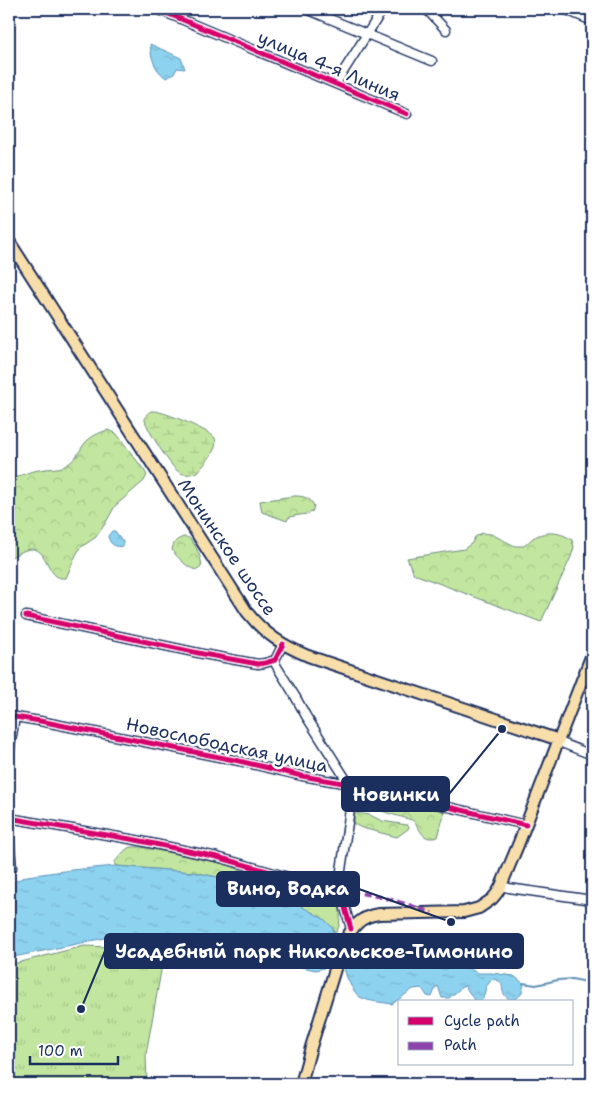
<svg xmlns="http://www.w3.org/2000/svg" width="601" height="1093" viewBox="0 0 601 1093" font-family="'Shantell Sans',sans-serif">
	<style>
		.forest { fill: url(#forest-crowns); stroke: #6e8a7e }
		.wetland { fill: url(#wetland-marsh); stroke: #6e8a7e }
		.park { fill: url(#park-tufts); stroke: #6e8a7e }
		.water { fill: url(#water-ripples); stroke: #5f91b5 }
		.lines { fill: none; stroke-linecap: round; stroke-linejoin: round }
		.stream { stroke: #5f91b5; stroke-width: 2 }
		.minor-casing { stroke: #1b2f5e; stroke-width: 11 }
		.major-casing { stroke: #1b2f5e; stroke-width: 14 }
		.minor { stroke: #fff; stroke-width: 8 }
		.major { stroke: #f8deab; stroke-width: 10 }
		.quiet { stroke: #8e44ad; stroke-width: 4; stroke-dasharray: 8 4; stroke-linecap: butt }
		.cycleway-casing { stroke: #fff; stroke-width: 8 }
		.cycleway { stroke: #d6006c; stroke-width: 5 }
		.labels { text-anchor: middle; stroke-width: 5; stroke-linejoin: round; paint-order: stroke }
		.street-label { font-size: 18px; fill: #1b2f5e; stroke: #fff }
		.leader { fill: none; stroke: #1b2f5e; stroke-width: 2 }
		.callout-dot { fill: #1b2f5e; stroke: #fff; stroke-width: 2 }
		.callout { fill: #1b2f5e; stroke: #1b2f5e; stroke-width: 2 }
		.callout-label { font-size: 19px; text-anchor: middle; font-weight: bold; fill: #fff }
	</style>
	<defs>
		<pattern id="forest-crowns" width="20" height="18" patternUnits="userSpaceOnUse" patternTransform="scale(1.25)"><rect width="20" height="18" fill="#c2e69f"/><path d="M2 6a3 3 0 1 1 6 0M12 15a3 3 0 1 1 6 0" fill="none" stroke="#a6c68b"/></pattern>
		<pattern id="wetland-marsh" width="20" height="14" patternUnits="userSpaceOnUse" patternTransform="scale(1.25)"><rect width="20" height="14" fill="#c2e69f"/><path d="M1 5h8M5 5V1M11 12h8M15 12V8" fill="none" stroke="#a6c68b"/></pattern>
		<pattern id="park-tufts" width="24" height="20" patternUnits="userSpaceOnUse" patternTransform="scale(1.25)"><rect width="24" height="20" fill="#c2e69f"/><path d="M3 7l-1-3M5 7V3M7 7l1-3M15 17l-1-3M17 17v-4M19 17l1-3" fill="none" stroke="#a6c68b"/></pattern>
		<pattern id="water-ripples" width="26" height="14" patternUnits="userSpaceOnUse" patternTransform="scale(1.25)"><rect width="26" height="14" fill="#8dd2ef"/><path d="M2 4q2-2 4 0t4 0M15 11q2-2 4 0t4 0" fill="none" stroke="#79b5cf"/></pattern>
	</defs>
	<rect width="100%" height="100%" fill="#fff"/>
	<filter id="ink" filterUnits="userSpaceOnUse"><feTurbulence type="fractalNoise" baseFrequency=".02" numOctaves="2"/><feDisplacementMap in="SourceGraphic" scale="10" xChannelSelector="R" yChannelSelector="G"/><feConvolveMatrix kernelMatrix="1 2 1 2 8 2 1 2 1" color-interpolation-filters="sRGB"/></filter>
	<g filter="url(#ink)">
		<path class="forest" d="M108,430L116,433L144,470L147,475L144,481L115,506L105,524L96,537L80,548L76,555L66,578C46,581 49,549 32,549C24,549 16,555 9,558V481C19,475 33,470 46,469C53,468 61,469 68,464C76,459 79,451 85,443C90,437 100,432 108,430Z
			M294,496C303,496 310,497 314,506L312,512C304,516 296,514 288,518L287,521L262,512L260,501Z
			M482,533L491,534L515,546H524C527,544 530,540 533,538C546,530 561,532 572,540L574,547L571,557L541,622L414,574L407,558L464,549L472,543L475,537Z
			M184,537C186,537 187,537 189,538C194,541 204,562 201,567C195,577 176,556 172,550C173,542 177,539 184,537Z
			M365,793H369L440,809L443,811L444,814L438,837C420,842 422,828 412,820C402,817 373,810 366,804C362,801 363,797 365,793Z
			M357,813L370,815L382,821L407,825L409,827L408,829L397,837L362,828L354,824V815Z
			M130,847H141L230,865L246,873L272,876L291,885L292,891L288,892L279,889L270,891L241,882L193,872L116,866L114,863C118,858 125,849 130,847Z
			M327,893C329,893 333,895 334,896C342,903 342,927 335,934L332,927L301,906C307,895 311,902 319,897C322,895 324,893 327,893Z"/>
		<path class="wetland" d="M151,411C153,411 158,411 159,412C167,413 212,432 215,438C219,450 204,464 198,472C192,474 185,476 179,472C172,469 146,428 145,420C145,416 147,413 151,411Z"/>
		<path class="park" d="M84,946L165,949L146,1054L147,1084H9V965Z"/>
		<path class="water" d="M150,44L181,58L185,69L177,68L174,74L166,78C154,69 151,58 150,44Z
			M112,531H115L123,542V546C116,548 109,544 108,536Z
			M116,866L193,872L241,882L289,896L301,906L324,919L332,927L335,934L333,955L324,968L316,970L278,962L262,950L225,939L152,936L110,937L9,958V884L27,876L71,870Z
			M360,949L373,951L390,959L425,968L445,969L459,964H464L470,969L478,973H492L514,976L524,984C522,994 521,998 510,1000C509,999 504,995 504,994C500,986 506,981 492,979L486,987L483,999L480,1002L474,1000L465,986L462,987L449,998H442L438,986L436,987L432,997L427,996L422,988L413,989L392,1004C382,1002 369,1002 360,997C353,993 344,974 344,965C344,960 349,954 351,951Z"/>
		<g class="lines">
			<path class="stream" d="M523,983L536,985L558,980L572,979L592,983"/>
			<g class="minor-casing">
				<path id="minor" d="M157,9L407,114
					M306,9L432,61
					M426,9L446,30
					M564,9L592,21
					M336,83L383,9
					M26,616L203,654L258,664L265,663L275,660L283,644
					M275,660L276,665L295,696L306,716L349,784L351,794V802L338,891
					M583,679L592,682
					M9,716L40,721L239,761L302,776L349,784L526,825
					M559,742L592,755
					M9,754L15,717
					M9,818L136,840L217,857L338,891L344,904L351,929
					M9,836L12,868
					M501,886L509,888L592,900"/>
			</g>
			<g class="major-casing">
				<path id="major" d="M9,241L247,612C264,634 284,646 308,656L559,740
					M301,1084L311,1047L343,943C353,927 360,916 379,914L464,912L479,908L492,899L497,893L501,886L518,845L592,654"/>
			</g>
			<use href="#minor" class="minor"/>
			<use href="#major" class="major"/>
			<path class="quiet" d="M338,891C370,892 402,902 432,913"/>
			<g class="cycleway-casing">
				<path id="cycleway" d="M157,9L407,114
					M26,616L203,654L258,664L265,663L275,660L283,644
					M9,716L40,721L239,761L302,776L349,784L526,825
					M9,818L136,840L217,857L338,891L344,904L351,929"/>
			</g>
			<use href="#cycleway" class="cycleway"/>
		</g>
	</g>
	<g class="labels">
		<g class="street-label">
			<text transform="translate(329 66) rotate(23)" y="6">улица 4-я Линия</text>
			<text transform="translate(227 547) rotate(56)" y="6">Монинское шоссе</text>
			<text transform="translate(227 745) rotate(12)" y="6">Новослободская улица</text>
		</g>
	</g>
	<path class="leader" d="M502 729L449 794M451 922L359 889M81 1009L105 951"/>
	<g class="callout-dot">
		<circle cx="502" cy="729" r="5"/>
		<circle cx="451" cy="922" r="5"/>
		<circle cx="81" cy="1009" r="5"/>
	</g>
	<g class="callout">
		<rect x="342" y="777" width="107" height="34" rx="5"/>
		<rect x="217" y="872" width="142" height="34" rx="5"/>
		<rect x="105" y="934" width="418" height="34" rx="5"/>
	</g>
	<g class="callout-label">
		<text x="396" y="801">Новинки</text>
		<text x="288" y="895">Вино, Водка</text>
		<text x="314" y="958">Усадебный парк Никольское-Тимонино</text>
	</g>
	<rect width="601" height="1093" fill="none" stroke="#fff" stroke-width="30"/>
	<rect x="15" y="15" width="571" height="1063" fill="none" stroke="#1b2f5e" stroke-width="2" filter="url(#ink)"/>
	<rect x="398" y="1000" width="175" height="65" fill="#ffffff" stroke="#a4acbf"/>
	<rect x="408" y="1017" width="25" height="8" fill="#d6006c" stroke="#a4acbf"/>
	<text x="444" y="1026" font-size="15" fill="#1b2f5e">Cycle path</text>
	<rect x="408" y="1042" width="25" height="8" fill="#8e44ad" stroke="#a4acbf"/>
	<text x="444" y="1050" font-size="15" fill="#1b2f5e">Path</text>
	<path d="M30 1056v8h88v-8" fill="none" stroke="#1b2f5e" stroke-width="2.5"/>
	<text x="38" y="1056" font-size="15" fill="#1b2f5e" stroke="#ffffff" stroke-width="4" paint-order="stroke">100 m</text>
</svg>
